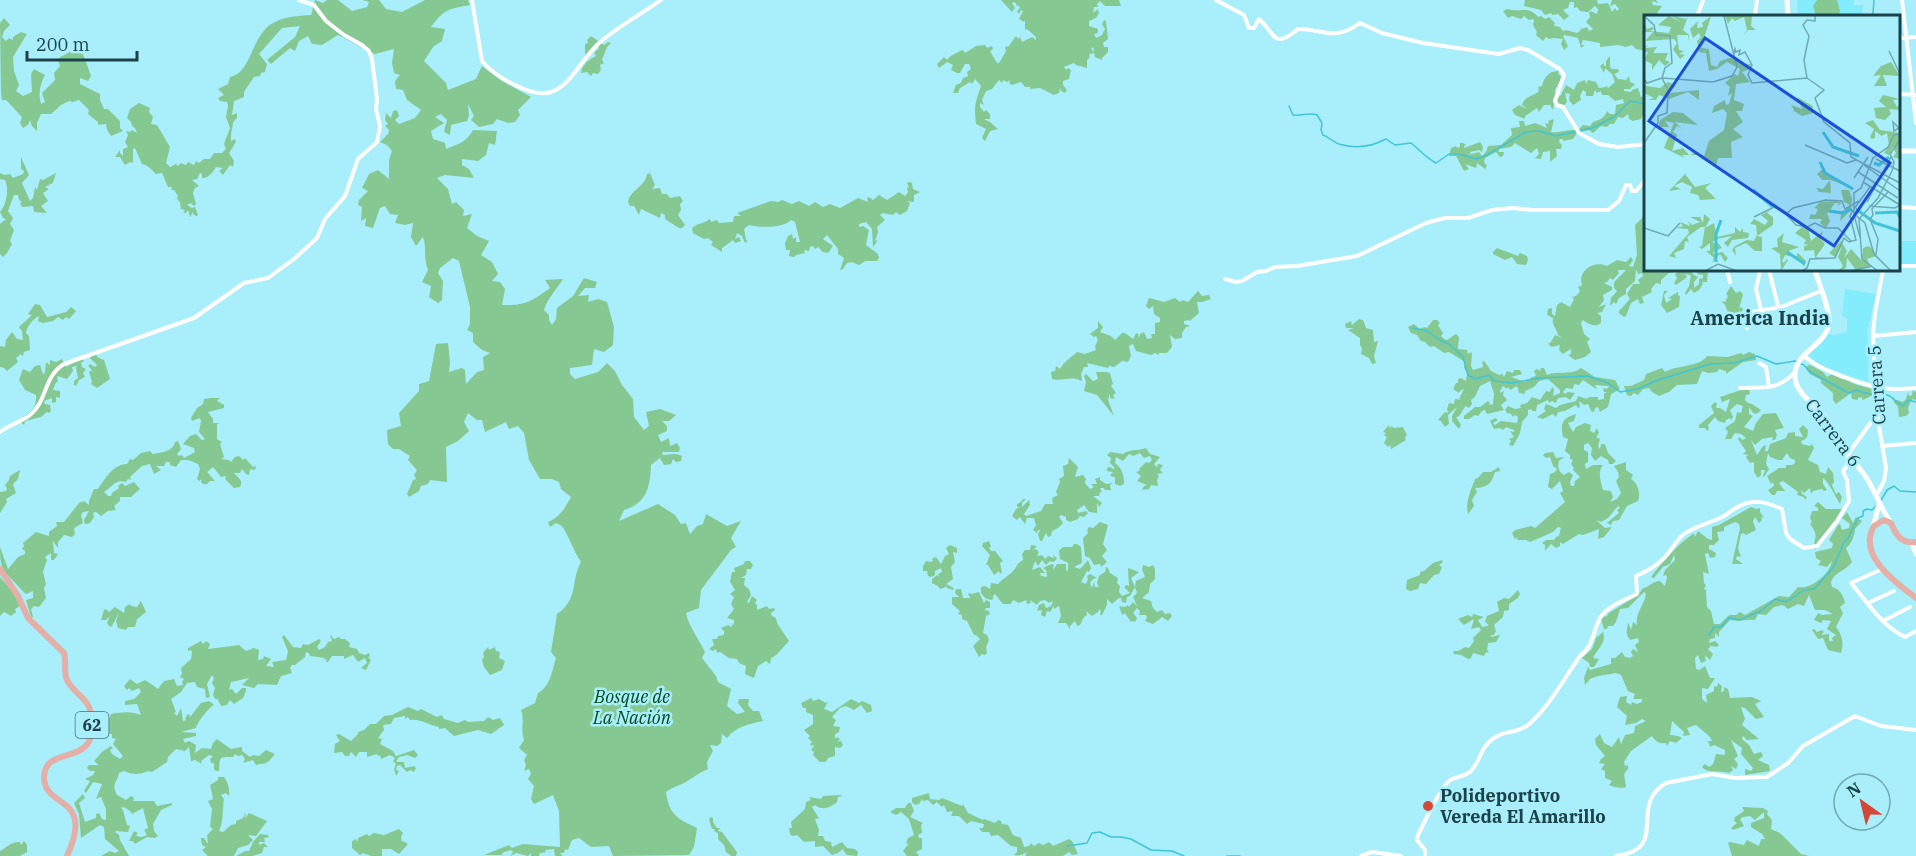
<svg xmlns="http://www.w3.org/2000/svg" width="1916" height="856" viewBox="0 0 1916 856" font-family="'IBM Plex Serif',serif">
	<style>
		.built { fill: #83ecfd }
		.green { fill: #85c891 }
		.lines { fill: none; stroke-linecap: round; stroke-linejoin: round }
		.stream { stroke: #41c4d7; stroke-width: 1.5 }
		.street { stroke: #fff; stroke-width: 4 }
		.secondary { stroke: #fff; stroke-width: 5 }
		.primary { stroke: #e3afa7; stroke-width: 6 }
		.poi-dot { fill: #d34638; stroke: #a8effb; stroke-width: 2 }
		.labels { text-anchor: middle; stroke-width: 5; stroke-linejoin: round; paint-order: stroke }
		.shield { fill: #a8effb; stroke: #45767e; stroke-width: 1.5 }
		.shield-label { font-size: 16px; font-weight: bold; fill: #1a4248 }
		.street-label { font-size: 18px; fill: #1a4248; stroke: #a8effb }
		.park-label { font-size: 18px; font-style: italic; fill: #004a1a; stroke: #a8effb }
		.poi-label { font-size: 18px; font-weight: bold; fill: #1a4248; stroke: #a8effb; text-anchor: start }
		.neighbourhood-label { font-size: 20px; font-weight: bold; fill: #1a4248; stroke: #a8effb }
		.inset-river { fill: none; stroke: #41c4d7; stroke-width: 3 }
		.inset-road { fill: none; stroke: #6faab3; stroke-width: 1.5 }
		.view { fill: #1d4ed8; fill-opacity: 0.15; stroke: #1d4ed8; stroke-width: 3 }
		.inset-edge { fill: none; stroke: #1a4248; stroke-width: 3 }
	</style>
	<rect width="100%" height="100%" fill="#a8effb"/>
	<path class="built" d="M1797,0H1854V5H1864L1861,16H1798Z
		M1901,237V241H1916V264H1900Z
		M1845,289L1876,294L1867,333L1869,350L1868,382L1820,365L1808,355L1823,342L1828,334L1835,335L1847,332V318L1842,316Z"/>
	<path class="green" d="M315,0L323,3L327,0H338L352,11L367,7L369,2L362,0H379L386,9L402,12L425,0H468L470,5C449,9 444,9 431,27L445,29L442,41L433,47L424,61L446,83L448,90L476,79L482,66L502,81L531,97L518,110L520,115L515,122L508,123L497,119L493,124L479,127L471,120L474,116L468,104L469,115L467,121L451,125L450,135L444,132L447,120L441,114L435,117L444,123L431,131L433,139L445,143L446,149C458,144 467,142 473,130L497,131L495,145L489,143L486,155L478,161L462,159V165L469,169L474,178L445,175L437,178L448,189L452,204L456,202L464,210L463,216L472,214L467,228L477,236L489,241L481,255L492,262L498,274L492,281L500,282L505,289L502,305C525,306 532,301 550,288L545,280L563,279C557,289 547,299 544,310L549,315V320L552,325L556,319L557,308L573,296L584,278L597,282L595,288H585L578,296L589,295L588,302L598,299L607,302L614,327L613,345L604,352L594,349L592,365L570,368V374L575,379L598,372L607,363L615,371L622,385L633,399L634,417L644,430L649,426L646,412L660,409L676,415L669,421H662L667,426V431L658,435L661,442L669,438L670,446L677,443L680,448L679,452H662L663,455L676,454L682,456L681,461L676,462L673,459L671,464L664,465L660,458L651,465C650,487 647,503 624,510L619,521L658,504L675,515L681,524L686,523L690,534L697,526L703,524L706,514L727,526L741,521L731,538L736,547L731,550L701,590L699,608L686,613C689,627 699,639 705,652L702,658L716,676L718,682L731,689L727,706L737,714L745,712L738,703L739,699H749L748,705L753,711H759L763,721C750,724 736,726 727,738L722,734L721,743L717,746L710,745L713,751L707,762L708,769C700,772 696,776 689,780C682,785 674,786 666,792C669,815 678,819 697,828L694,847L689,855L613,856L609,846L591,847L579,838L572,840L568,850L565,849L564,853H560L562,856H555L554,849L545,850L546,852L540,853L539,856H531V853L528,856L516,853L510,856L513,852L511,850L504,852L501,855H484L509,845L512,848L523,844L560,847L559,811L553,795L534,804L531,799L534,786L528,779L531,774L529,769L524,771L526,765L524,760L527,755L519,748L524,740C520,729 525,720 521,710L535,703L538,693C550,687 552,671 556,658L551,652L557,614C579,599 570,582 581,562C573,550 570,538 562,526L556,523L550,527L548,522C560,517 565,508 571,497L561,489L559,482L552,479H540L529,460L524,433L518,426L509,429L506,422L485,432L482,420H477L468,413L464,422L469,431L458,441L446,447L447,482L430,480L428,484L421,486L419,491L409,497L407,494L413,480L416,479L414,475L417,470L408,460L410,456L399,449H393L388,444L387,430L401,426L399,413L419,391V384L429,381L436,344L448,343L450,363L449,372L462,368L465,370L466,384L477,372L484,370L483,357L490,353L482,350L473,342V333L467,330L470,324V307L459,261L453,258L440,268L438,273L443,281L442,300L438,303L429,297L431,286L422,282L428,270C423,258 427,247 423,237L416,246L411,237L413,223L405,225L395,223L398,215L390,214L385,206L380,208L373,228L365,226L366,218L361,221L362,207L358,205L359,200L368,191L362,188L369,174L378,170L389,179V160L392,151L387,145L380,142L388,134L389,130L385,126L388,124L385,120L386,113L391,118L393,111L397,110L399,116L395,120L399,124L415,118L421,110L407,100L403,90L396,89L395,81L400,75L394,73L392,63L394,49L375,54L338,35L322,45L312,44L308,36L299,41L295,51L290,48L271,64L267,60L295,37L300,26L282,28L259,54L267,64L265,72L261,73L260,76L254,77L244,92V97L234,101L232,115L237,113V118L233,122C233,128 230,134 231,141L235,139L236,142L229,153L234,161L233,167L230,165L223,175L219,171L223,168L216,167C213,172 208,179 202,178V174L200,173L197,179L192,180L199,186L195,188L193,193L196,204L194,206L191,203L187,205L192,208L195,207L198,215L196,216L193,214V212L190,217L188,210L186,213L183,212L185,210L181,209L180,202L177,199L178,196L174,190H171L172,187H168L162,173L156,174C152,170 148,165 142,164L135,148L133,149V163L130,162L125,165L120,157H115L120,150V153L123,156V149L128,147L125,142L128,135L126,131L130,132L132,130L137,133L135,128L132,126L131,122L127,118L130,109L139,103L150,108L149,112L153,117L151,124L157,125L170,147L166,163L170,167L176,164L178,166L181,163L186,165L188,162L194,165L196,161L199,163L204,159H210L214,153H222L226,149L224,144L230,128L226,117L228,106L227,102L220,101L218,98L224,95L218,89L228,84L230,77C252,73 251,35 273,23C285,16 298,16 311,15Z
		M1001,0H1119L1121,6H1105L1100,1L1097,4L1098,7H1094L1093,13L1098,9L1099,13L1096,18L1089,21V26L1098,29V33L1094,34L1096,38L1102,35L1105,29L1102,24L1104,20L1106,21L1108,39L1103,43L1104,47H1108V52L1102,58V60L1095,57L1093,47L1091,49L1095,53L1089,54L1090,57L1087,60V68L1076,65L1074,63L1064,67L1066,70L1068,68L1071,70L1069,79L1063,81V85L1067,90L1065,93L1061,91L1060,88L1059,93L1054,95L1040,88L1030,89V87H1025L1021,82L1012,85L1009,83L1010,80L1007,82L1003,80L1002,83L999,80L992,89L986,91L982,100L984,105L980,103V107L984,112L986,110L990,114V119H984L990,122L998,129L990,131L985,141L982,138L986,129L976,124C974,105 975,104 981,86L975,79L972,84L970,82L960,88L958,93H953L956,85L961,83L963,78L968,76L967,72L971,69L969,64H965L960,73H957L951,70L953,65L947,62L939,68L937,64L944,57L947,60C949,56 958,52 963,50L965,53L976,46L985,45L987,48L992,46L993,49L990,51L997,63H999L1006,51L1005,47L1009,46L1016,36L1018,39L1020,37L1022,42L1032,37L1036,40V37L1027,29L1025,30V20L1024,22L1019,19L1023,11L1021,10L1019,14L1017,11L1020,8L1019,6H1017L1015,2L1012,3L1015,8L1012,12Z
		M1525,0H1597L1598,4L1608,3L1612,12L1615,8L1617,11L1619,9L1615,4L1610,6L1612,0H1656L1658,3L1652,1L1653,5L1662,6L1657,13L1661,16H1646V51L1636,49L1632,45L1626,47L1618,45L1600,47V43L1583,40L1581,45H1585L1581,48L1578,38L1565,35L1563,36L1568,46L1564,50L1561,44L1563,39L1553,38L1549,39L1546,37L1543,41L1536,35L1537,32L1533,25L1534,21L1533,19L1529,20L1524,16L1521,19L1512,16L1508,18L1503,11L1507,9C1519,13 1529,5 1538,17L1541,16L1545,19L1549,17L1555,23L1554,26L1560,27L1563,31L1566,30L1577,33L1581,30L1580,27L1582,29L1587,27L1589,31L1593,29L1586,22L1590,17L1589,13L1591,11L1597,14L1598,9L1595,6L1588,12L1580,11L1577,7L1574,8V2H1570L1568,8L1563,10L1569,16L1564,20L1558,14L1552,15L1551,13L1545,15L1541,10L1524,6Z
		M1817,0H1837L1840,11L1838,16H1816L1813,6Z
		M4,18L10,25L4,31L2,37L6,41L9,38L13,40V37L21,32L27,34L13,57L14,71L19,85L16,91L23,96L32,92L31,74L34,69L45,75C40,85 38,92 41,104L45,102L42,93L55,80L54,73L60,66L58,60L60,57L70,52L83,54L91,76L88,81L80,78V84L100,94V100L104,109H108L120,121V128L123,131L111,136L107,130L106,124L98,125V122L88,114L89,110L79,100L73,102L69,101L61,105L51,114H41L37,123V131L32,126L30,120L28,125L23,128L20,123L22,117L6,100H2L1,94L0,23Z
		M591,36L604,45L608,42L611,43L607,47L602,60L604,63L600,65L601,70L598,74L593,73L591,76L587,72L581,73C582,65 588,60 596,56L594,53L599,48V46L587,55L585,54V44L588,43L587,40Z
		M1610,56V67L1612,69H1618L1619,72L1614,74L1618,79L1626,80L1629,76L1630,82L1635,84L1630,89H1624V91L1631,92L1632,90L1638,88L1641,97L1646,96V109L1641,119L1633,121L1629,119L1628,114L1623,118L1618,117L1614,124H1610L1607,127L1601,126L1593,133L1589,130L1580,132L1579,129L1583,125L1590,126L1593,122C1599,120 1604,119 1607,111L1610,114H1615L1616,105L1624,103L1623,99L1615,101L1608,95H1602L1601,91L1597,93L1595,90L1593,96H1586V92L1583,90L1580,96L1581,100L1573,105L1569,100L1570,94L1565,93L1567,102L1564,105L1554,104L1553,110L1550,105H1544L1539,112L1537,108L1525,116V119L1515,115L1512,110L1519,105L1527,109L1522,105C1525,96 1532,97 1539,91L1538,87L1542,86C1544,77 1549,71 1559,71L1558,75L1559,74L1562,78L1555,90L1556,96L1553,99L1555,100L1561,95L1566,85L1574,90L1577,83L1585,80L1586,84L1588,80L1596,82L1599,88L1606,87V85L1608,88L1615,82L1612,74L1605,68L1604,73L1600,66L1604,63V66H1606V61Z
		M1554,119L1551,132C1560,133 1566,130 1575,130L1577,133L1573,139L1563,141V139H1560L1559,142L1562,145L1561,149H1556L1557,156L1550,162V151L1543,152L1541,159L1535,158L1539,154L1537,148L1531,153L1515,143L1511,147L1499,149V152H1504L1503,156L1500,157L1496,152L1485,158L1484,162L1487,166L1485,169L1477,163L1476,168L1465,164L1469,169L1464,171L1456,156H1449L1451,148L1456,146L1457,148L1460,147V143H1463L1466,145L1464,146V148L1480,142L1483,147L1482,152L1479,150L1470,152L1471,153L1468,155L1479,152L1482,156L1486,152L1488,146L1501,145L1512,135L1511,128L1520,127L1519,121H1524L1525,126L1535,123L1547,128L1545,123L1549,124L1548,121Z
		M21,157L29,175L22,183L30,201L33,198L35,187L37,190L40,179L43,180L56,173L53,183L45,187L49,189L43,193L48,201L41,206L47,213L34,212L33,206L22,207L20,203L22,202L19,200L18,195H14L8,211L13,218L10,224L14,230L10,241L12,244L7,253L3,257L0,254V224L6,219L3,218L0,212C7,204 9,189 5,180L0,179V173L4,175L10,174L13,178L23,174L24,171L21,169Z
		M650,173L655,185L652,189L660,188L662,194H667L670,198L680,196L683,201L680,204L681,210L678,215L685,225L682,228H679L665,219V215L661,213L660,218L641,209L639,215L634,206H630L628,202C631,189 645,187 647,174Z
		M909,182L912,183L913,189L920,192L914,195V202L907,201L910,203L907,211L900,215L896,212L893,215L883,213L880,215L885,220L877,227L878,232L875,241L878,240L873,247L872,229L866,222L859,224V227L863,226L869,230L866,245L878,254L879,258L877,261H865L859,265L852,262L847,263L843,269L840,270L844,258L838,254V249L827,235L823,239L833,246L828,253L823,252L818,247L815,249L813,246L810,247L809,251L804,250L805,253L796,255L794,257L789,256L790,250H786L785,243L788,236L792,234L793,239L796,237V242H800L795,222L791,220C784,228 760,228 749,225L744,229L746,240L748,241L745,243L742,236L737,233L735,239L739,237L741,241L735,243L733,240L722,248V252L711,245L713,242L708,238L704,239L693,233L692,228C697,223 704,224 710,219L711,222L717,220L719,223L733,222L734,216H741L737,213L771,201L778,202L782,200L792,204L799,201L809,206L815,202L823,207L830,204L840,208L858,198L868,202L867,198L869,197L873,200L879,195L887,200L899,192L905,196L908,192L907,188L909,187L907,183Z
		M1646,214V261L1644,263L1646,264V270H1675L1674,272L1669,273L1661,280V284L1656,283L1651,289L1652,292L1642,297L1644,303L1640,304L1638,299L1631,303L1626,316L1624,317L1619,313V311L1630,299L1627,294L1633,284H1640L1638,280L1643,276L1642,273L1638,274L1636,269L1635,281L1626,289V294L1619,298L1616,304L1614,302L1610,306L1611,298L1617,291L1614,288V282L1626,270H1618L1619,273L1613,280L1610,278L1607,282L1604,283L1612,287V290L1603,295L1604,300L1599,307L1606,304L1602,312L1597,313L1601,316V323C1596,328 1588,324 1583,320L1581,323L1584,334L1590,339L1587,342L1591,352L1585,357L1575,360L1568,355L1571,354V349L1563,354L1559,350L1560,345L1552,347L1548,344L1551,342L1555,335L1562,338L1558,335C1557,329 1551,324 1553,318L1547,315L1548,309L1552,308V314L1555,316L1557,305L1561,302L1570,307L1574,299L1572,297L1576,296L1580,291L1578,287L1582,285C1577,271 1594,260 1607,266L1617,260L1626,262L1631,257L1633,260L1629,266L1633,267L1637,255L1635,225Z
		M1497,248L1518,256L1520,253L1527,256L1528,260L1526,265L1517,264L1512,257L1505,260L1493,254V252Z
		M1679,270H1690L1694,275L1698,277L1694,282V288L1699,284V279L1703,278V275L1697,274L1698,270L1708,272L1707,282H1702L1703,284L1699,290L1694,293L1691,289L1686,295L1685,293L1689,286L1691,275L1684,274L1687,276L1686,278L1676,285L1674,283L1677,278L1675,274Z
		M1731,286L1736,293L1740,291L1743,294L1739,309L1741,307L1743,309L1739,318L1730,317L1725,305L1721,301L1725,302L1728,296L1726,294Z
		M1198,291L1202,296L1209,295L1211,299L1202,302H1197L1199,313L1190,321L1189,320L1184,321V324L1191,326L1186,327L1182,333V338L1175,339L1170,335L1172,347L1167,353H1159V355L1155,353L1151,355L1136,351L1133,344L1129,346L1131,356L1128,362L1122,361L1114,367L1109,366L1108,368L1087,363L1088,367H1084L1081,374L1082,380L1081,381C1072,375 1061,382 1052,379L1051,372L1055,371L1056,366L1060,369L1064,363L1077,352L1085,354L1096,350L1095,346L1098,340L1096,336L1094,337L1090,334L1098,328V321L1103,327L1100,332L1111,336L1115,340L1122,333H1125L1133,339L1136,333L1138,334L1139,338L1140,334L1144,332L1147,339L1152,338L1151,334H1155V323L1160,322V318L1154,314L1153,306L1149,309L1146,306L1149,298L1164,302L1175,298L1180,302L1183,300L1188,302Z
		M1664,291H1668L1664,295L1666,303L1672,299L1668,298L1678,292V295L1680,296L1679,307L1667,313L1661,305Z
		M35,304L40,305L47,317L66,312L71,307L76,311L69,319L66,317L63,320L58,317L53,321L43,323L38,321L39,316C32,320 27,326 26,333L29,336L30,350L24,352L23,356L20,354L19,356L16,358L18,362L7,371L4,368L0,367V346L5,347L6,340L12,332L17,339L23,340L22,331L19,327L32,315L28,314Z
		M1359,319L1363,320L1366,328L1373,330L1374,342L1378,341L1374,356L1376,363L1372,364L1369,358L1361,354L1362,349L1360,345V338L1348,330L1354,328H1346L1345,324L1351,321L1352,325Z
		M1433,320H1437L1440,323L1438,325L1443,333L1441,336L1444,339L1447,340L1456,334L1459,337L1458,349L1467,350L1468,354L1471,352L1472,354L1471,366L1473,370L1483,367L1482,361L1485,362L1491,371L1499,375L1502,374L1504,377L1507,371L1513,373L1514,370H1520L1522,374L1511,377L1525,382L1532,377L1536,376L1534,371L1537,369L1540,371L1541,368H1544L1547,375C1558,370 1571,376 1581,368L1595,377L1615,380L1620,389L1611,394L1608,407L1600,412L1598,407L1595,408L1594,412L1591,411L1588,404L1584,405L1579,401L1580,407L1578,408L1576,405L1565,411L1558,412L1556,417L1553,414L1543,419L1537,417L1546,411L1544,409L1546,404L1556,408L1560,405L1576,401L1578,396L1587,399L1589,397H1598V400L1604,399V393H1607L1603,391L1604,388L1607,389L1609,386L1594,385L1597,388L1596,389L1583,380L1579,385L1574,384L1573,389L1566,388L1563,392L1565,394L1568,392L1575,393L1570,400L1566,397L1558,398L1556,403L1552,401L1549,403L1548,400L1537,405L1536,411H1532V409L1528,410V415L1522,422L1520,433L1513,446L1509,445L1511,441L1509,439L1514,437L1510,431L1514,432V430L1506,427L1503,430L1500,428L1494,429L1490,421L1495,418L1498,420L1493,423L1495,425L1501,421L1517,423L1518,417L1515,415L1513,417L1510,413L1508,414L1505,410L1508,406L1515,409L1521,408L1520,405L1527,403L1532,397L1540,400L1546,391L1550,392L1552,387L1554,389L1553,396L1560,393V390L1548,379L1539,381L1534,387L1525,391V394L1519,393L1517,386L1510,390L1508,387L1507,389L1503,386L1500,391V393L1504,391L1503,395L1507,400L1501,405L1504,410L1487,414L1485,410L1482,411L1478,416L1475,415L1469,419H1464V416L1475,407H1480L1488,401L1490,403L1489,405L1493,404L1494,394L1490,381L1480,386L1475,397L1471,400L1472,404L1469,408L1466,406C1462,409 1461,417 1456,417L1461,425L1459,429L1452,421V416L1457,407L1448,415L1449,424L1445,427L1441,421L1438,420L1445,412L1448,413L1447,409L1449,403L1454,404L1455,399L1463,400L1459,399L1464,389L1460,391L1459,393L1453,389L1456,383H1458V379L1461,378L1466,381L1467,374L1464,367L1465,362L1449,352L1444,353L1434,346L1430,347L1425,342L1421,341L1417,335L1411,333L1408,327L1414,324L1420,329L1424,327L1427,328Z
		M1749,352L1755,354L1756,360L1743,362L1726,374V371L1719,369L1717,372L1708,373L1702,371L1697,384L1677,385L1669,392L1659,396L1652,392L1649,388L1643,389L1638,395L1634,393L1631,396L1627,395L1624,386H1631L1644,380L1646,374L1662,368L1665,372C1677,365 1700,367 1707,356L1728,357L1741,353L1743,355Z
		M91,355H97V357L104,360L110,379L97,388L91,384L92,381L89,372L92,370L88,366L90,364L95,367L97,365L90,358Z
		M82,358L84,361L81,363L82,367L86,369L83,373L85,377L79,380L76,386L74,385V381L78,378L76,368L77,366L72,367L73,371L67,379L57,376L58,381L55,384L53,390L60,391V398L56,397V402L52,403V398L44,401L45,404L50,405L51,411L49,413L47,412L41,417L25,421L24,425L19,420C29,412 37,410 36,395L25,390L19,380L23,369L30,372L35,366L40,365L43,374L45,373L46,362L50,365V360L56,362L62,359L66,367Z
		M1810,365L1823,372L1827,377L1832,374L1842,379H1847C1852,385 1864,386 1872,389L1873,395L1863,400L1861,397L1858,398V400L1852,399L1851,393L1836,404L1833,400V393L1821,383V380L1810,374L1806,369L1807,366Z
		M1096,372H1106L1110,373L1113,384L1111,386L1116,393L1113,395L1115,399L1110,398V393L1108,400L1114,416L1097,395L1084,391L1086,382L1084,376L1086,374L1093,381L1098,379Z
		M1744,389H1749L1750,394L1746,395L1745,400L1748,403L1752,404L1761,410L1758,413L1754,414L1749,407V414L1753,416L1744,427L1753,431L1756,423L1763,414L1776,413L1784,428L1775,430L1777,435L1775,440H1772L1773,437L1762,439L1755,445L1751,440L1757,455L1763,446L1766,445L1765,451H1768L1770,444L1786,438L1788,433L1795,432V436L1803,437L1799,429L1803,425L1808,430C1807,437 1809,438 1801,441L1802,444L1810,446L1812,444L1814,448L1808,460L1818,465L1820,472L1826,474L1828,467L1833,473L1834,482L1832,485L1836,494L1839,492L1842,497L1840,504C1835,496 1829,482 1823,478V484L1827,490L1824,491L1822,489L1813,491L1811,494L1810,488L1804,493L1801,490L1802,494L1807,497L1805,500L1804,497L1797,495L1798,492L1783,481L1779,483L1785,491H1777L1775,495H1772L1768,490L1774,486L1773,482L1771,484L1767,476L1779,468H1786V465H1792L1795,463V460L1790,458L1787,453L1782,460H1778L1770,457L1768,453L1766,464L1769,469L1764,477L1763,476L1765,470H1761V475L1758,478L1754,472V462L1750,463L1746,457L1748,455L1743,454L1746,451L1738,439L1739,437L1743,440L1746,438L1741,434L1735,433L1731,439H1725L1728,432L1725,428L1735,421L1737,412L1741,413L1743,406L1737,404L1730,410L1733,417L1731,420L1730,418L1726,420L1725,423L1718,421L1715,417L1708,425L1709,429L1707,431L1705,428H1699V425L1714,413L1711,406L1715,402L1717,404L1716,408H1720L1726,412L1730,399L1722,402L1720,397Z
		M1913,390L1916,392V404V400L1912,399L1908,408L1909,413L1906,416L1899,417L1898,407L1893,401L1897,400L1903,402L1906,399L1908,392L1909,396L1912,395Z
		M211,398H220L217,401L224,405V408L208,412L213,419V423H220L217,424V439L222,442L220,444L224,457L221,459L229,460L231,462L235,457L239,456L243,460L245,458L253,467L256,466L255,470L250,469L249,475L246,474L242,469L240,473H234C237,477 244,480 240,487L234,488L225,479L226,476L221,477L213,467L207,472L215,481H210L207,484H203L201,482L202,479L199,481L197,479L200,469L198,464L188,460H181L176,467L170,465V462H166L164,466H156L161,470L154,474L150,464L142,466L130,477L131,480L128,479L126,482C115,479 112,487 104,492L108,496H111L112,493L119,488L118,486L122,483L125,486L134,482L140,489L131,497H120V501L114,506L116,510L108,511L101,516L96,512L93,513L94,517L90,523L85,524L84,520L89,511L83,512L81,515L83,523L74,528L75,534L72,537L64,535L58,542V548L53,541L54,553L58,554L54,560H51V553L45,557L47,560L43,572L46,584L44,588L46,598L39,607L34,606L31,609L33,617H31L26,600L33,598V591L26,594C23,592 21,589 19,587C4,570 0,573 0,547L8,569L18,557L25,554V551L22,549L24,546L23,543L36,532L49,536V532L57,526L56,522H64L79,503L84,501L89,505V501L94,489H98C107,476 113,465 127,464L130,459L133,460L141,453L150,451L153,454C162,452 173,452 175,442L178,441L181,449L177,454L179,456L182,455L184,458L195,452L194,448L183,444L190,436L196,434L202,440L205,439L199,432L201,421L200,418L192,421L191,418L197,408L203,404L204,399Z
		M1576,414L1574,421L1568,423L1573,432L1576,427L1585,423L1591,425L1590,431L1594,433L1597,428L1599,433L1596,437L1600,439L1598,446L1600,449L1601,444H1605L1608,453L1616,461L1613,464H1609L1608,460L1601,456L1595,461L1591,455L1592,448L1588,443L1584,445V450L1588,452V462L1585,464L1586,469L1593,465H1603C1597,472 1601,482 1603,490L1611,491L1613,497L1610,502L1617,499L1621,493L1616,481L1619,477L1618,472L1614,466L1626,462V470L1633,475L1631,479C1638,483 1641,494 1638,501L1627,506L1619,520L1613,521L1611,525L1607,523L1619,513L1617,510L1620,508L1618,506L1608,518L1601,522L1596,520L1605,528L1612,527L1604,537L1598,539L1599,529L1583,535L1579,534L1563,544L1560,542V546L1556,548L1551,544L1545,551V545L1542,543L1546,540H1554L1556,537L1559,536L1561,528L1558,527L1553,532L1530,542L1526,540H1517L1518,537L1515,539L1512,533L1515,530L1531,526L1535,528L1565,502L1560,493L1563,491L1560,481L1552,489L1548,487L1550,474L1555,472L1557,469L1553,466L1550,457L1546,458L1543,455L1545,453L1553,452L1556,458L1564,457L1559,461L1558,466L1560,472L1564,475L1569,472L1573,475L1570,482L1571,486H1574L1575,481L1580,477L1573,470L1574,468L1571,464L1573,460L1570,459V455L1565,451L1568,439L1563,437C1560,424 1562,418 1576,414Z
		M1389,425L1390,429L1391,426L1394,428L1403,427L1407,435L1405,437L1406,440L1391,449L1390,445L1388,447L1384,443L1387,437L1384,435L1386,433L1383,432Z
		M1146,448L1150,454L1160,457L1154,464L1157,467L1158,464L1163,465L1160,470L1163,473L1157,474L1159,476L1157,480L1158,486L1151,485L1149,489L1142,490L1144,486L1147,485L1137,481L1141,476L1136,472L1139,471L1140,468L1146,462L1149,463L1152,460L1150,456L1144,458L1140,453L1133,456L1129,454L1123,461L1116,457L1115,463C1122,468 1124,475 1124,484L1120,486L1115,484V477H1113L1110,475L1113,472L1107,471V468L1110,467L1113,469L1115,468L1110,463L1111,458L1107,455L1110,452L1123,454C1128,449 1139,451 1146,448Z
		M1069,458L1078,467L1075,477L1083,475L1086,479L1085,483L1090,489L1094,487L1091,484H1097L1095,479L1100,477V480L1106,484L1113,483L1110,485L1111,490H1105L1104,488H1100L1102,492H1100L1099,496H1093L1102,503L1099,507L1097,502V513L1089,512L1084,505L1077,510L1078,513L1086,511L1088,513L1084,517L1080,516L1078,519L1070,522L1066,520V517L1061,515L1059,517L1063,523L1058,528L1052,531L1051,536L1048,537L1046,533L1042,541H1040L1038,534L1040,530H1038L1037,533L1033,530L1036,525L1034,518H1027L1025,524L1020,517L1017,520L1012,516L1016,509L1020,507H1017V504L1021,502L1023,499H1026L1022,503V507L1029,500L1030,505L1024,514L1026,516L1041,511L1045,504H1053L1052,498L1058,495L1056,492L1060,482L1059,479L1064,476L1063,466L1068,464Z
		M1499,467L1500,471L1495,472C1492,483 1487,488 1475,488L1477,492L1472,500L1474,506L1468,514C1465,502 1471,490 1475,479L1478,478L1483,472H1491Z
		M20,470L18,479L13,484L16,493L6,499L7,502L0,513V492L6,491L7,488L5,485L9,480L10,476Z
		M1818,502L1826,509H1843L1815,550C1812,535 1821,540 1810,524L1812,522L1810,518L1812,511H1818V508L1814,506Z
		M1751,507L1756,509L1760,508V512L1764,518L1761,517L1762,520L1759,523L1755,517L1753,521L1756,530L1746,535L1743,533L1741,534L1738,548L1741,557L1737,556L1736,559L1743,564H1732L1740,528L1739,524L1735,522L1724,527V531L1717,532L1719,540L1714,545H1709V549L1716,553L1715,557L1710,558L1708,553L1705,554L1709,574L1703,572L1704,583L1706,585L1704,589L1706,590L1707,607L1711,611L1714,624H1720L1729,615H1736L1740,612L1745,615L1779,596L1789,597L1798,587C1810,590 1830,574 1832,561L1827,567L1818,565L1821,561L1816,558L1815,552L1832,548L1833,544L1829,540L1838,525L1840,524L1842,530L1849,528L1850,524L1842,518L1847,512L1853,523L1856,517L1862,521L1855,529C1855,535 1851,545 1846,548L1852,562C1846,571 1835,571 1831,582L1832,587C1840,589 1843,595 1845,603L1840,607L1843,613L1836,627C1842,634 1844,644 1841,653L1828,650L1823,638L1818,639L1812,630L1814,629L1817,632L1822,630L1824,632L1821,635L1829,634V641H1833L1832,638L1836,635L1827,629L1831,621L1823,620L1821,623L1814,620L1818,613L1822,615L1833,614L1825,610H1815L1809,595L1804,606L1798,604L1788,609L1783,605L1774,607L1766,615L1758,614L1755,620C1747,619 1740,622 1730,620L1719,632V637L1715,633V638L1710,639L1709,643L1715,641L1719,645L1717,647L1711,646L1708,649L1713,654L1710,660L1705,655L1706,661L1701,663L1698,655L1695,658L1696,669L1699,670L1705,666L1710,678H1715L1708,689L1702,688V699L1707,703L1706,695L1714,691V686L1717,687L1718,683L1722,686L1721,692L1724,691V687L1728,689L1730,698L1752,697L1761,701L1755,704L1764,717L1756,719L1745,708L1741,707L1745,719L1742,725L1759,739L1747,740L1743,736L1742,739L1749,745L1754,754L1761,752L1763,756L1758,760L1769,765L1770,771L1745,775V769L1751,771L1753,768L1741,754L1742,748L1731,740L1738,756L1734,759L1738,764L1736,769L1731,766L1733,770L1729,773C1720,770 1708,774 1702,767L1705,764L1709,767L1713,764L1716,754L1725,755V750L1714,745L1710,747L1708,741H1712L1710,737L1696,725L1687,728L1690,735L1683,736L1684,732L1672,721L1670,735L1678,736L1682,738L1676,743L1670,741L1667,746L1666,743C1659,744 1656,742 1652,736L1631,751L1624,762L1625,766L1628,765V769L1624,774L1626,787C1621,789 1614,787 1609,785L1612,781L1605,778V771L1601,769L1605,764L1599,763L1601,759L1605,756L1596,745L1595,739L1600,734L1604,743L1612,747L1619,737L1621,744L1625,735L1634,733L1635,726L1646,721L1642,719L1636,723L1625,725L1627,716L1617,707L1620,697L1627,696L1626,702L1631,705L1632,702L1637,704L1642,702V699H1633L1635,694L1628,691L1621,675L1616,673L1598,676L1590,679L1585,685L1584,678L1588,667L1590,670L1611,664V658H1615L1622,652L1625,657L1630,658L1633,656L1631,652L1633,649L1638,652L1635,645L1639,642L1638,638L1630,640C1625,633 1627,631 1628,622L1631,630L1633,622L1637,625C1635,613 1644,606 1646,594L1644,592L1628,608L1620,609L1616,622L1613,626H1608L1607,629H1604L1601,619L1605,616L1606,617L1609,613L1638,595L1643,588C1650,587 1652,581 1660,581L1665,586L1667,577L1666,575L1663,576L1665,570L1675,560L1674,555L1670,564L1663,567L1654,578L1651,577C1663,561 1678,544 1694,533L1695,537L1698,531L1708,539L1712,540V527L1719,525Z
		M1100,522L1108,525L1103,544L1107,550L1102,556L1107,562L1101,567L1100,564L1094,565L1090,558L1085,556L1083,538L1088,533L1087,530L1089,527L1093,528Z
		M989,541L991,547L989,548L991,551H995L1003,561L1000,563L1002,572L1000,574L999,571L994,575L988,565H986L990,555L982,546L983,543Z
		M1074,544H1077L1081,547L1082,563L1074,567L1080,569L1088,560L1091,568L1089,572L1087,571L1081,582L1086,584L1088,579L1087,576L1090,574L1097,578L1093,579L1090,583L1092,588L1094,582L1095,587H1099L1097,583L1099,576L1105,572L1106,567L1108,568L1110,573L1118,578L1117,583L1120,586L1119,592L1122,596L1130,593L1124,587L1127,585L1129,586L1128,568L1139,572L1131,578L1135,587L1136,581L1145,577L1142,569L1143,565L1149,567L1153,565L1155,569V579L1150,584L1149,592L1142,598L1151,601L1153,608L1157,612L1162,610L1165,614L1170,613L1172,616L1168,621L1162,617L1153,624L1145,621L1147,617L1146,615H1139L1140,611L1137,608L1133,613L1137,618L1135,622L1132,621L1131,622L1125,613L1122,615L1119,606L1125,607L1128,605L1129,607L1133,602L1137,606L1133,597L1137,593L1135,587L1130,596L1127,597L1126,603L1122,602L1121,598H1119L1112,604L1107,599V605L1102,615H1100L1101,611L1099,609L1098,612L1092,616L1086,611L1087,615L1084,617L1080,625L1077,626L1075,621L1070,626V629L1066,623H1058L1061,616L1059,606L1054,609V606L1050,612L1047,611L1045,617L1041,615L1042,610L1037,611L1039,605L1044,603L1046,608L1051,606L1053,601L1049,603L1045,600L1040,601L1037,605L1030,600L1031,603L1027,604L1026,600L1019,603L1013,600L1011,604H1003L995,594L993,596V599L991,600L985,598L981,593V587L985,586L990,589L991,583L998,584C1002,579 1010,575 1013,571C1017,567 1016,564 1023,560L1022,554L1025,550H1030L1031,545L1037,546L1033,550L1036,549L1039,552L1037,556L1042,555L1045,559L1048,556L1054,558L1053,555L1057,558L1055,561L1052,562L1050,561L1046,565L1042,560L1038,566L1035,561L1032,570L1040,567L1045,573H1040L1041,576L1047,577L1046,570L1043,568L1051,564L1054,565L1053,568L1056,572L1054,569L1057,564H1066V570L1068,571V563L1060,559L1059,551L1063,547H1072Z
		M950,545L957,548V553L953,552L955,562L951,567L953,579L946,584L954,588L953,590L947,588L946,586L944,588L940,589L938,586L932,583V579L937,575L939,577L938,574L942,572L941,568L935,571V575L931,577L928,576L927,571H923V566L926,561L931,562L933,561L932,559L936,557L941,564L945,556L949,554L946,548Z
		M1442,560L1443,562L1439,565L1442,567L1439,574L1434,575L1426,584L1420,583L1418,589L1410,591L1406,589L1407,580L1420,575V572L1424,571L1433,563Z
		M745,561H750L753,565L751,569H747L746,575L741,578H745L744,585L749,589L751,595L747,602L749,603L752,596L757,600L755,603L757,605V610L767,606L769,609L774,608L775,610L771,613L772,616L776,618L777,623L789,641C784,646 776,657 771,658L770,664L766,661L758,666L754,678L745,674L746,666L739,663L737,659L729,658L720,652L717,653L716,649L713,651L709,649L714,645L712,639H717L718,636L724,635V631L721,628L728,625L731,627L734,623V620L727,618L734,609L731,604L734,597L730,594L735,590L730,582L732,572H735L734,568L744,564Z
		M0,577L13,592L20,606L15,609L16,612L11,616L4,612L0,616Z
		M956,589H961L963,598H970L968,593L972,594L979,592L984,603L986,600L990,602V608H986L985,611L988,610L990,614L986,616L983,633L987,635L989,640L986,647L987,653L985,655L982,654L979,657L973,646L980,639L976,635H974L967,621L962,619V615L958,614L960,611L952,604V597H959L955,593Z
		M1518,590L1520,594L1518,598L1509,604V610L1504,611L1503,617L1494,625L1496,631L1494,635H1491V637L1500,635L1496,642L1488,643L1487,650L1489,653L1486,652L1484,656L1473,653L1471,658L1468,659L1461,655L1454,654L1453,651H1458L1465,647L1469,648L1474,641L1473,638L1481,630L1479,627L1471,629L1474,619L1464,625L1458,619L1468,615L1472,617L1473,614L1484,617L1478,620L1482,627L1487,626L1489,625L1485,622L1487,616L1499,611L1497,602L1504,598L1509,599Z
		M141,601L146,612L137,619L135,627H128L126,630L118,628L116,621L119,612L112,626L110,627L107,623L110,616L106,620H101L104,610L106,609L109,612L115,607L124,613L125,607L130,604L131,606L137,607Z
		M1603,632C1607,643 1597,649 1593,658L1599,659L1594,667H1590L1589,663L1582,658L1592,649L1596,638Z
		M330,634L334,639L339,637L341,639H345L350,643L349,647L357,649L359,653L365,655L369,653L370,656L368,657L371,660L366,670L361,668L367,663L365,658L358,662L353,655L344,659V656H332L328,662H326L327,659L324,660L325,658L310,656L309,653L306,652L305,657L295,665H292L290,668L292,673L281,676L277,685L258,684L254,688L242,685L249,678L231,682L229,690L232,689L236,694L242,688H246V691L243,698L234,704L230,700L227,705L221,706L217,698L216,700L213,695L215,688L212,683L214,678L212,675L207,684L210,697L206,698L205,689L197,687L195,682L187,683L181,692L171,699L176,712L174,713L177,716L181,708L183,721L187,720L185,719L187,715L189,714L190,717L201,703L209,701L214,705C209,707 197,723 196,728L181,732L196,733V736L183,739L185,743L189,741L196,745L195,753L202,748L211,749L213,743L217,739L231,749L242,747V751L250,757L253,755L259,756L266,750L275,754C266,765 269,762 256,765L253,760L243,763L245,759L242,755L238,756L235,754L233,757C218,757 220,757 219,771H216L214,769V763H211L210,759L213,756L209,755L201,761L202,764L195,760L191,761L189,747L185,751L176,749L168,757L167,762L152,772L148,771C140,775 132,775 124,771L119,773C117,784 111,782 117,795L126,800L131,796L134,798L133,801H154L157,806L172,803V805L161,810L153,824L154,831L158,836L155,838L147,837L135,844L133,841H129L134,831L138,833L136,835C139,838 143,837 147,835L144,830L148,828L143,808L132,814L130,811L124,807L121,808L123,810L127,825L130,826L128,832L116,831L115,832L119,835L120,840L129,856H101L110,851L115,853L119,851L105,839L104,827L100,825L81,838L79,814L74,803L83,794L85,798L79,803L85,822L96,818V814L99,813L102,819L106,820V809L101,797L96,799L102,784L93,782L86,793L84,791L90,781L85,779L93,775L95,771H90L87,768L89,765H99L94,761L102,752L111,746L113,748L110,750L112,754L120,759L123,756L113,744L116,739L112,738V734H103L100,738L96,731L103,727L105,719H109L111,714C122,712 132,711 141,715L137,704L125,705V701L134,699L141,692L139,688L132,691L129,688L127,690L124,686L130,679L137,684L145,680L158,689L164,681L174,679L177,686L183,685L182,682L184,679L180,677L182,674L181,668L191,659L192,652L191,650L188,651V648L201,641L203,644L206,641L210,644L208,649L239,645L246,651L254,648L259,650L258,660L263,659L264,656L271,659L266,666L274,667L272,662L286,660L288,651L282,637L284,635L293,647L301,648L303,644L308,645L319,639L321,641L317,647L319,650L325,647L328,642L332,641Z
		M488,647L489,650L495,647L496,651L500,652L499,658L505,661L502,670L490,675L484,667L482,660L484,657L483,653Z
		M811,698L813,701L819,699L826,703L828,702L824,709L832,712L851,699L859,703L862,701L871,705L872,711L867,713L861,705L854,710L846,706L840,708L832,717L836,720L833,726L840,727L839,732L835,734V739L837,737L840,739L837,742L841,741L843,745L840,748L835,747V756L828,758L826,762H820L813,755L814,752L811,750L814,746L813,745L811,746L810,744L812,742L808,738L810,736L804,730L813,724V715L806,712V708H803L801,703Z
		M408,707L418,711L421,709L437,717L442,715L444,719L458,723L465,720L468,722L484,721L488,717L493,720L500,718L504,725L491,734L478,730L454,736L445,728L439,729V727C429,725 419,718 410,720L408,717L405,719V716L394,718L391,724L383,725L384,730L378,738L382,739L380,744L393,751L396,756L414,750L418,755L415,758L407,755L399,757L396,762H404L405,768L414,766L416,768L414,772L410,770L407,772L400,765L397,766L396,770L399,771L396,776L394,769L396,764L393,761L395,758L390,755L381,759L380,755L378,756L377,754L367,757V752H359L356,757L351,752L349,756H345L342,752L334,753L335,744L340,741L336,735L339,734L351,741L358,734V732L364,730L370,724H376L384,716L392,715Z
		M218,777H224C228,782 230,790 229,796L226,793L221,795L224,799C222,811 224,821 219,831L223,832L231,825L236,824V821L243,818L246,812L245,818L249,813L267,821L256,836L248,835L253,840L248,845L238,848L234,856H208L202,850L206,847L202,845L201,838H204L207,843H208L207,835L213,829L210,827L212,809L208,801L213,799L210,785L218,780Z
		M929,793L930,799L939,800L942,798L962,806L963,804L968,813L983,820L984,819L995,823L998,820L1001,821L1002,824L1008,825L1013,835L1021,838L1024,847L1029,846L1031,843L1034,846L1039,843L1043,845L1049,842L1053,846L1069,839L1072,841L1078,854L1072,855L1069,852L1063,856H1025L1027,852C1023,855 1018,856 1014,855L1017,852V847L1011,846L998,835L991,836L989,832H982L979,828H983L984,824L971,821L967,824L959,816H951L953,811L947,812L944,805L942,807L937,802L933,805L928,800L923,801L922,799L919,804L915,805L912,802V798Z
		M840,795L843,796L838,797L837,802C830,808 822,811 815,805L812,807L819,818L815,819L819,830L818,836H823L825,841L831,842L832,847L842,842L847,848L855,849L858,852L857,856L847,855L843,850L844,848L838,853L832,855L823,846L815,847V841L804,842L797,835L792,836L790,834L789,828H792L791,822L805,809L806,802L811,800L809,797L821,799L823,796Z
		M908,803H911L914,811L910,817L923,823L921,825L922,833L918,835L919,838H922V849L916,852L919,856H907L903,851L909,843L906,844L908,838L914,835L909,819L901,812L896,815L890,812L896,808H905Z
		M1742,807L1763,808L1768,811L1767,814L1772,820L1771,829L1780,833L1801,854L1809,856H1732L1728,843L1730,842L1744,845L1747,840L1759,846L1761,839H1765L1762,834L1751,827V823L1764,818V812L1755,820L1750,816L1743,817L1740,819L1744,826L1733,830L1731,828L1737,823L1734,821L1735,817L1744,811Z
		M711,817L713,818V822L717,828H720L718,831L722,832L737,852L736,856H731L726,852L724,845L718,839V833L714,831L715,829H712L709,819Z
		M399,829L403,833L401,837L402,842L403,841L408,844L399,854L391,849H382V856H371L363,853L360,855L352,848V841L356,839L358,842V838L367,834L369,836L374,833L384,835Z
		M260,834L268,835L269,837L264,838L265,842H259V845L264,843L268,847H264L262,853L252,856H236L245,851H249L253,842Z
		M24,841L27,845V852L20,856H0V851C7,848 9,842 20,842L21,845Z"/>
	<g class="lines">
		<path class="stream" d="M1870,16L1873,13L1874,0
			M1289,106L1293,115C1302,116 1310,112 1317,115L1322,123L1321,130L1323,135C1329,137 1333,142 1339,144C1356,149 1371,147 1386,139L1395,145L1411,143C1419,149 1426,158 1436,163L1449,154H1459L1476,159L1487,155L1526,132L1539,131L1556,136L1592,128L1614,117L1630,101L1646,104
			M1413,328L1427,331L1441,341L1449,344L1463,357L1468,375L1475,379L1489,375L1494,381L1512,383L1540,378L1588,376L1608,383L1620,392L1638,389L1655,381L1710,364L1734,363L1757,356L1776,364L1795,361L1804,365L1810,372L1821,378L1849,393L1857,390C1867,396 1876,393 1887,395C1894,397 1896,403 1903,406L1909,400L1916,402
			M1880,502L1887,490L1894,486L1900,491L1916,492
			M1709,635L1714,627H1721L1729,618L1740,620L1744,618L1761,611L1775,599L1786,602L1804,590L1814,589L1833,568L1844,542L1848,538L1858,518L1863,516V511L1867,509L1872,510L1877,505
			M1067,846L1087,843L1092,833L1100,832L1111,837H1121L1131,839L1151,850L1172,851L1184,856
			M1227,856H1240"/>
		<path class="street" d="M472,0L482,61C491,72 502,79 515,85C563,110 569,73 597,45C612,30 643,13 661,0
			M1216,0L1244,15L1249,28H1254L1259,19C1276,34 1273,50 1298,29C1324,29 1334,42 1360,23L1382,33L1423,43L1499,54L1520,48L1528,50L1560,69L1564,75L1555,101L1557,105L1563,107L1579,133L1599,144L1618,147L1646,144
			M1902,0L1916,123
			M1697,16L1703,1
			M1755,16L1757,0
			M1900,38L1916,37
			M1900,94L1916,95
			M1900,207L1916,208
			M1900,266H1916
			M1727,270L1730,282
			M1769,270L1781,318
			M1225,279L1236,282L1242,281L1257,272L1266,271L1275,267L1297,266L1357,256L1426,223L1445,218H1468L1492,210L1513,208L1532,210H1608L1619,201L1626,185H1630L1632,191H1636L1646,179
			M1764,323L1756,289L1760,271L1766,270
			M1747,328L1745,313L1781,307L1821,291
			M1873,336L1916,332
			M1804,356C1819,370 1862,385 1883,388C1893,390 1905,389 1916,388
			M1759,363L1766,367L1769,387
			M1740,388C1763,387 1777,391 1794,373
			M0,432C9,425 21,422 30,415C48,400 43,377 64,364L194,318L244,283L268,278L294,259L317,238L325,219L345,196L358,159L377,142L380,126L376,109L377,99L372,59L369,51L362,45L344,35L326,21L314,5L299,0
			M1882,446L1916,443
			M1876,496L1884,481L1886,468L1877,414L1873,336L1875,313L1883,270
			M1882,569L1851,583C1867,602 1883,627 1905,637L1916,631
			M1868,603L1894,591
			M1883,621L1910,607
			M1361,856L1372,852L1401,856
			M1425,856V850L1417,840L1418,835C1425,821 1439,789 1450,780C1457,776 1465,777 1471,771C1481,760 1480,747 1494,738C1504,730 1517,734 1528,725C1550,706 1563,680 1580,656C1593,647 1593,631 1600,618C1607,606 1625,600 1637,594L1636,576C1646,572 1659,564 1666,556C1673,548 1676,540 1684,534C1695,526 1710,523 1722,517C1727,515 1729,512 1734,509C1752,498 1764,501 1782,509L1786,533L1790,539L1804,548L1817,546L1837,521L1849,501L1847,480L1843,471L1847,466L1848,454L1877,414
			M1616,856C1671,849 1627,806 1666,783L1712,774L1735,778L1767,777L1788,763L1803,746L1855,716L1881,726L1916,730"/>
		<path class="secondary" d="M1787,0L1788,16
			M1900,151H1916
			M1815,270C1819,285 1830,308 1829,323C1827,345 1795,352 1795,375C1794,393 1816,405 1826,418C1834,429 1840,442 1847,453C1854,463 1864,472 1869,482C1877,496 1882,510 1891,523
			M1873,527L1879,504
			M1912,543L1916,554"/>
		<path class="primary" d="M1916,542C1901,544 1896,535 1891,523L1884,520L1874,526C1857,555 1895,582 1916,598
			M0,569L18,596L28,618L64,653C67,662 63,672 67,680C73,693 88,698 91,713C102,772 44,741 44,778C45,809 95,795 67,856"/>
	</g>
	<circle class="poi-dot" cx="1428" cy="806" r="6"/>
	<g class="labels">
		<rect class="shield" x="75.5" y="712" width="33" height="26" rx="4.5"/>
		<g class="shield-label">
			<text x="92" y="731">62</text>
		</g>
		<g class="street-label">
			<text transform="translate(1877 385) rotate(-94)" y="6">Carrera 5</text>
			<text transform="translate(1833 433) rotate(53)" y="6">Carrera 6</text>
		</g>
		<g class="park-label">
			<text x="632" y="703">Bosque de<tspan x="632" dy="21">La Nación</tspan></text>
		</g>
		<g class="poi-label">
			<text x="1440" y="802">Polideportivo<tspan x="1440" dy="21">Vereda El Amarillo</tspan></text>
		</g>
		<g class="neighbourhood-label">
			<text x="1760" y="325">America India</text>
		</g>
	</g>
	<g transform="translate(1644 15)">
		<rect width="256" height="256" fill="#a8effb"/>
		<path d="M25,1L37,7L28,1L42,4L44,1L39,15L45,20L44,26V20H33L35,35L40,36L35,39L41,40L36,44L29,34L33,28L30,24L1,26L9,17H0V6L3,14L8,12L10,14L6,16L25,18L27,12L14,10ZM67,1L57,33L65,34L67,50L73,52L76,46L86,43L93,44L99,50L107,49L106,54L98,57L106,67L92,69L90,85L100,89L98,96H92L99,107L89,114L99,122L87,127L88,143H74L72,151L54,140H46L52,137L60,141L65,126L80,115L83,98L79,94L68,98L70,91L81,85L82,90L85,89L88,78L84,81L86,72L81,68L91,59L94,61L96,54L83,47L73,54L65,56L62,38L55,37L53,26L57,22L55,18L49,23L46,14L54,6L53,13L59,12L58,8ZM81,1H108L107,11L112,15H104L99,21L103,15L100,2L91,6L88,3L84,9ZM4,30L1,33L13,32L9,38H24L21,45L26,47L21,51L15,45L8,55V49L0,45L4,37H0V32ZM247,47L256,61L239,60L243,71H230L237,60L229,61L237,51ZM0,65L2,71L16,73L24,67L32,70L25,78L55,75V85L44,77L25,84L15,80L12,85H4L10,83L0,78ZM239,80L256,84L249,85L253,92L256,89V95L245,94L247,99L241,105L232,103L230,93L242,92L235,86ZM153,82L169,91V98L158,101L150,96L147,101L150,95L147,90L158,94ZM29,97L39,98L54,110L31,107L38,114L33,111L29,117L33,120L28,136L39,133L45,140H38L41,143L20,133L30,108L21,106L25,112H18L17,116L14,113L16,105ZM229,105L236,115L256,118V144L249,142L252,138L249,132L245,140L240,138L245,130L243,118L238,121L231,116V123L228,124L226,122L230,114L221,108ZM176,146L183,159L207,172L186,165L187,178L175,177L172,173L179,174L186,165H178L173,159L179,154ZM41,159L51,172L67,168L61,173L72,184L56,185L54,180L46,178L48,172L38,167L30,171L37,174L25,176ZM197,175H205L208,183L207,195L196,206L197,199L188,196L183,198L186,206L182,213L176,208L178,204H165L167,199L171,200L174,194L170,193L176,187L192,186L198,188L193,191L195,188H191L186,195L200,197L206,190L200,187ZM127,195L123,198L129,202V210L113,221L118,222V236H111L102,228L91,233L92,241L88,235L91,231L103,225L110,226L113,220L112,210L106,209L110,204L121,210L124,206L117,200ZM60,199L66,204L61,213L70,208L73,222L91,218V212L96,217L99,213V217L105,218L104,223L88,225L84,232L80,228L88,221L72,224L68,228H74L78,233L70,236L69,239L78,237L84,243L81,247L76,239L68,248L70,243L62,236H66V228L58,234L55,232L58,231L61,212H57L43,222L45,227L41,226L40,234L30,238L32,243L25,241L45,218L44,214L32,213L39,211L36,207L46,211L44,206L48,210L56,207L46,202H56L59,208ZM159,211L164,213L167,226L179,216L177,224L181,229L172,242L182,243H171L170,235L160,236V231L165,230L160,229L162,225L151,218ZM140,218L138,227L155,232L144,236L152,242L154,238L162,246L160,252L155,243L141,240L138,246L140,248L143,244L144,245L137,256L136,239L127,233L134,232L133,224ZM197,226L203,236L200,243L207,234L218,246L219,233L224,231L229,234L232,241L223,244L227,252L212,255L203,243L202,253L194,256L199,251L194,242L198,231L191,242L185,238Z" fill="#85c891"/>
		<path class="inset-river" d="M179,117L189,132L215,141M176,147L181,158L209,174M230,148L235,150L245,142M109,175L129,192M212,194L231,208L256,216M185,196L198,198L208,194M231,198L253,197L256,202M143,237L161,249M72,247V219L77,205"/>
		<path class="inset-road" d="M0,1L10,10L12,20L26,21L28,48L21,53L18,63L24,75L23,98L14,101V108L0,128M245,36L256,59M90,39L91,34L92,37L96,35L95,40L101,37L108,50L104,60L108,68L163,63M19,63L69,67L88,61L93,52L80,1M163,63L180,75L171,83L180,107L206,128L207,142L256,168M163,63L160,45L165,21L159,10L163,5L171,6V1M0,64L3,68L18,63M255,113L250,116L249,107L256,114M161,130L203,148L212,145M232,144L256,156M220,150L256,176M214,157L254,183M210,163L224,142M219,167L256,190M223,187L247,142M225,191L251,193L256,190M210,194L226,172M142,199L152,210L163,212L171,208L181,213H194L207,226M210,200L216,222M229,200L226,204L234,224L232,240M229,200L228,194L244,177M110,202L130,192L142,199L149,193L182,185L198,186L201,194L215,186M0,213L24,221L36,208M61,256L74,249L93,256M158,256L163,253L166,244L191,243L200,223L205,227L212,225L206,201L209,195M207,256L228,251M234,256L218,244L215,204L234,183L248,156L250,147L246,139L256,125M247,256L230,239L221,208L210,199V178L217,173L229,143L244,132L250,120L256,119"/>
		<path class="view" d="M61,23L246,148L190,231L5,106Z"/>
		<rect width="256" height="256" class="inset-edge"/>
	</g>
	<g transform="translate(1862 802) rotate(326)"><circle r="28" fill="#a8effb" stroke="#6faab3" stroke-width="1.5"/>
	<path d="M0-4.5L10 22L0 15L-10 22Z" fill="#d34638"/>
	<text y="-9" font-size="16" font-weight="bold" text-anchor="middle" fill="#1a4248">N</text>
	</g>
	<path d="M27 51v9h110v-9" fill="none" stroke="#1a4248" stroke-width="3"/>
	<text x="36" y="51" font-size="18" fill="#1a4248" stroke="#a8effb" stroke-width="4.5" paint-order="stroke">200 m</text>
</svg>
